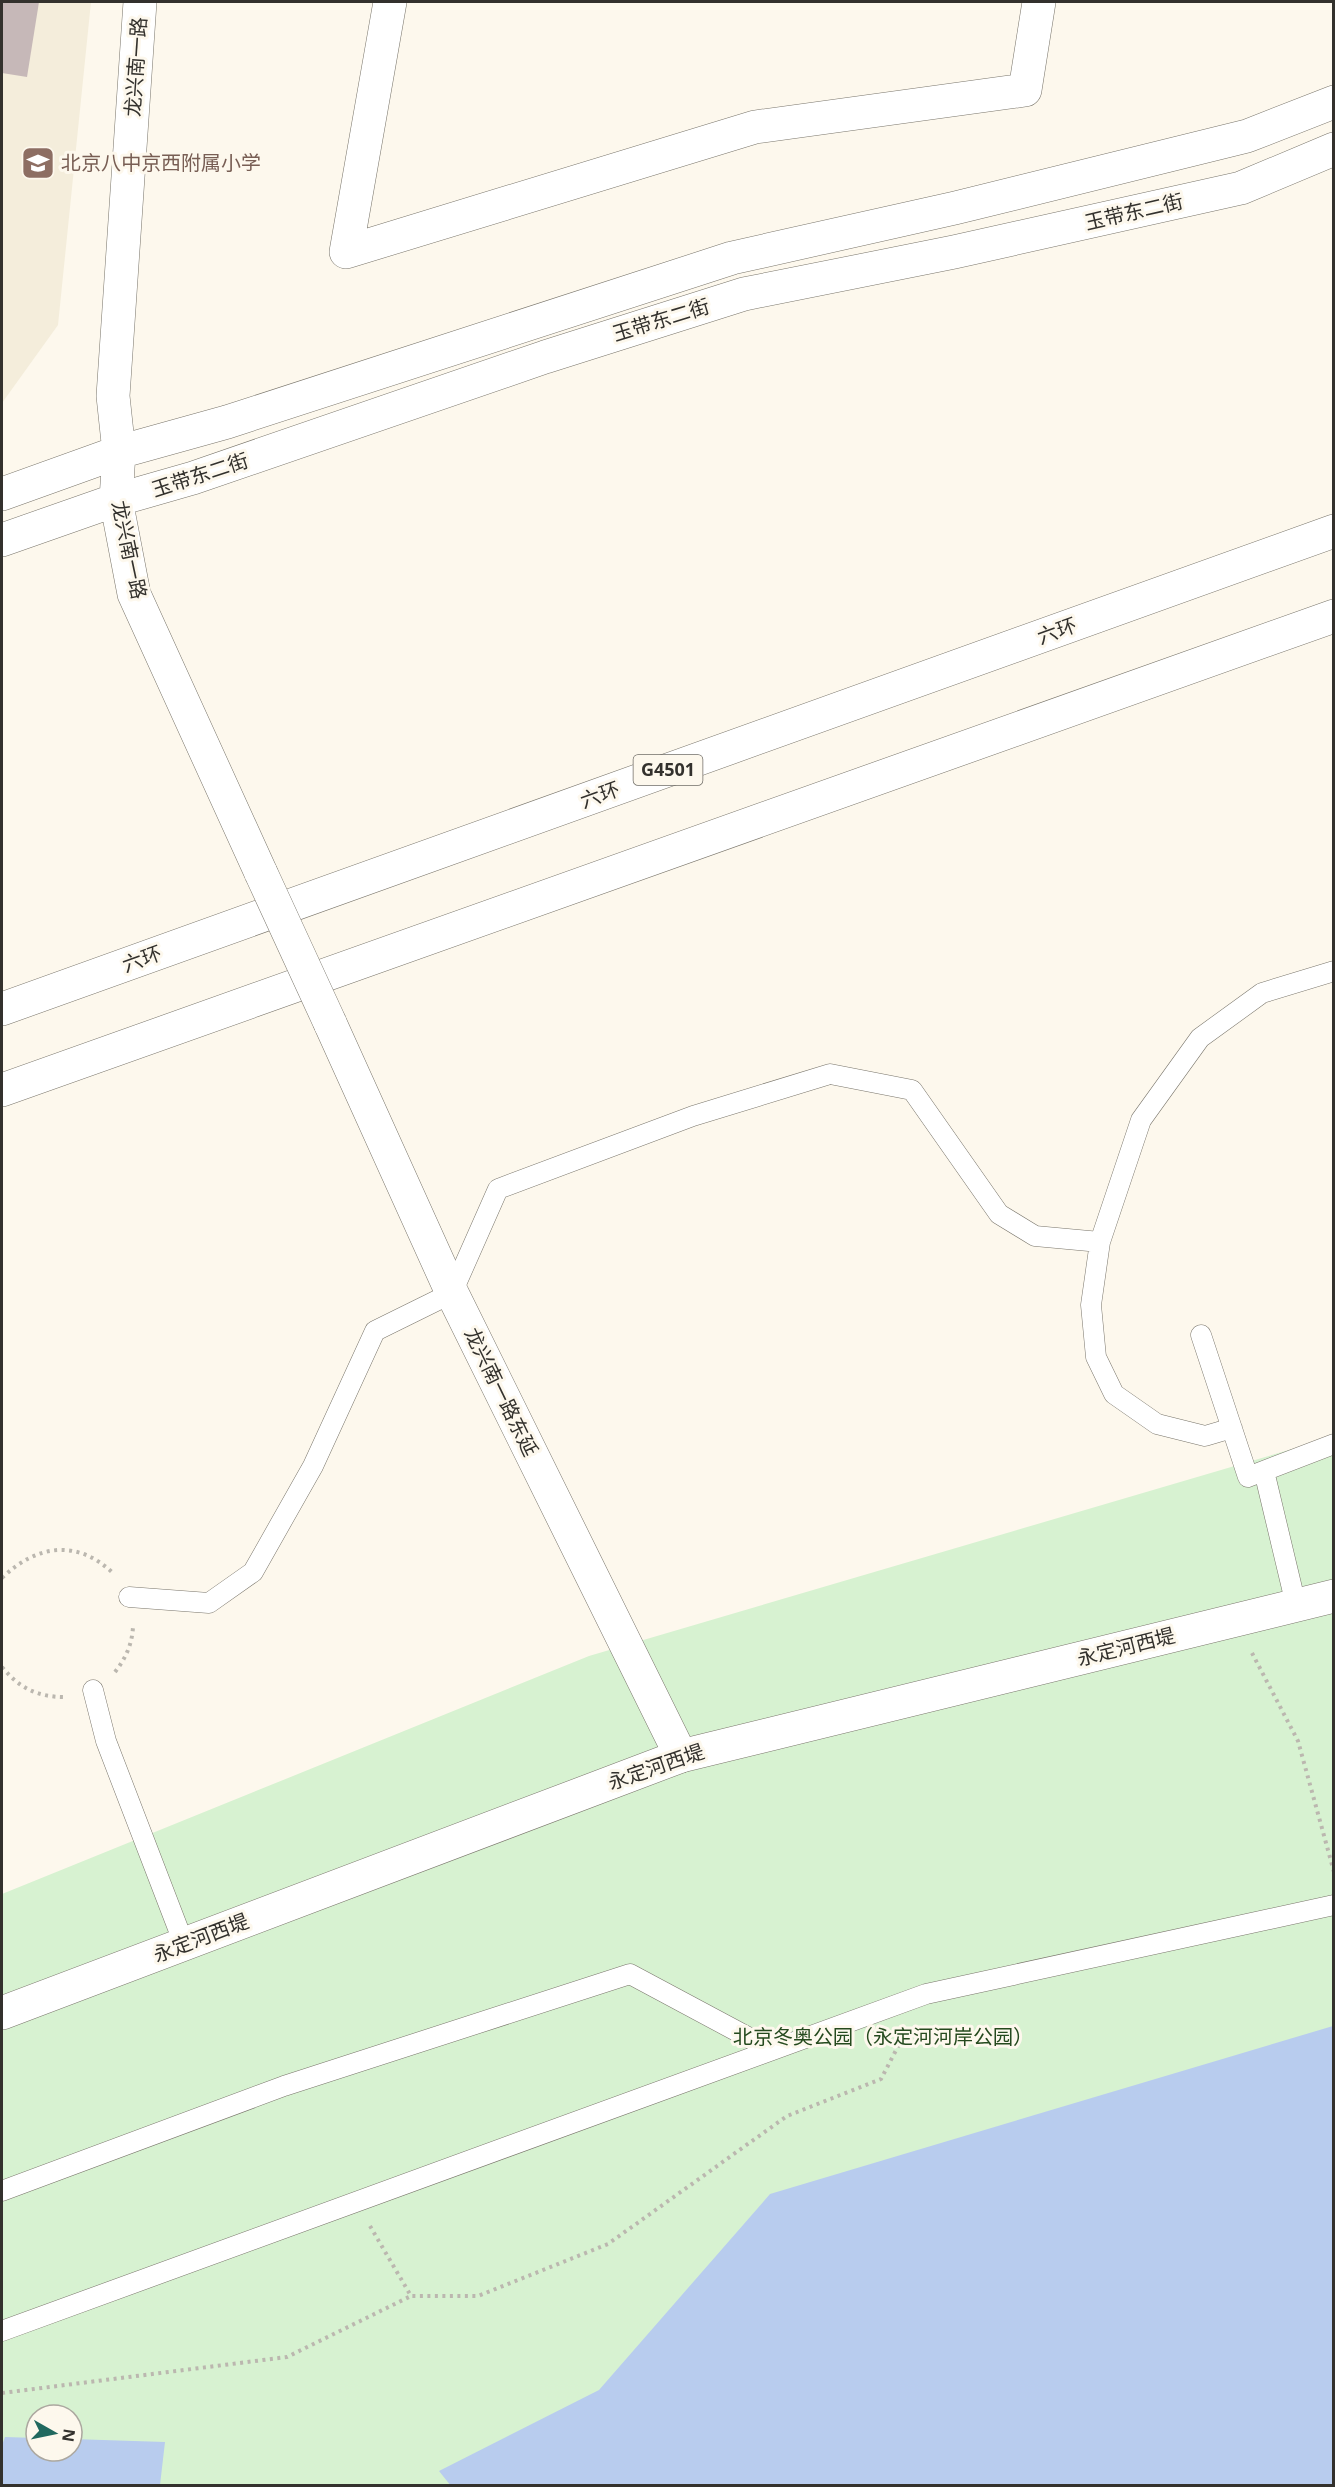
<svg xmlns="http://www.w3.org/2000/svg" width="1335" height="2487" viewBox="0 0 1335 2487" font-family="'Open Sans','Noto Sans SC',sans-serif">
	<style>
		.built { fill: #f4eddb }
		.green { fill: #d7f2d1; fill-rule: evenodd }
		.water { fill: #b8ccee }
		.building { fill: #c6b8b8 }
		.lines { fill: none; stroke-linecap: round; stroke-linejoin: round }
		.lane-casing { stroke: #79756b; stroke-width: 21 }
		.street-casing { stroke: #79756b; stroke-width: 34 }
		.secondary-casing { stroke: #79756b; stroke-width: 34 }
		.highway-casing { stroke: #79756b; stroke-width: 34 }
		.path { stroke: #bbb7af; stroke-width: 4; stroke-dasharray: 3 4.5; stroke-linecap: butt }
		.lane { stroke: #fff; stroke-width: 20 }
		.street { stroke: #fff; stroke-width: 33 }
		.secondary { stroke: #fff; stroke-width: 33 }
		.highway { stroke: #fff; stroke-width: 33 }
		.street-bridge-casing { stroke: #79756b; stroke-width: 34; stroke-linecap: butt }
		.street-bridge { stroke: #fff; stroke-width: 33 }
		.labels { text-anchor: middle; stroke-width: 6; stroke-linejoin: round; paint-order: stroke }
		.shield { fill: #fdf8ed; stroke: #706d67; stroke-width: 1.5 }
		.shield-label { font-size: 18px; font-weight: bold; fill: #33312d }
		.street-label { font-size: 20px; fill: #33312d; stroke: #fdf8ed }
		.education-label { font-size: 20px; fill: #785e54; stroke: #fdf8ed; text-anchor: start }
		.park-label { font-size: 20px; fill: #254a1e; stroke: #fdf8ed }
	</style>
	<rect width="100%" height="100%" fill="#fdf8ed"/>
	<path class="built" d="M2,2H91L58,325L2,403Z"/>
	<path class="green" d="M1333,1437V2485L2,2486V1894L589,1656ZM36,2415H72V2451H36Z"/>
	<path class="water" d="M1333,2026V2485L451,2486L439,2471L599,2390L770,2194Z
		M5,2437L36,2438V2451H72V2439L165,2442L160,2485H2V2445Z"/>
	<path class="building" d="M2,2H39L27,77L2,73Z"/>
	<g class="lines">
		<g class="lane-casing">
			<path id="lane" d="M1201,1335L1248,1477L1334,1444
				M1232,1428L1205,1436L1157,1424L1114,1394L1096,1357L1091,1305L1100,1242L1141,1120L1200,1038L1262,993L1334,971
				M1264,1471L1296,1605
				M129,1597L209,1603L253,1572L313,1466L375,1331L452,1293L498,1189L693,1116L830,1074L912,1090L999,1214L1035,1236L1100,1242
				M93,1690L106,1741L184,1944
				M2,2191L284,2086L630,1974L772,2050
				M2,2331L926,1994L1334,1905"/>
		</g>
		<g class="street-casing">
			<path id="street" d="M390,2L346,252L755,127L1025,90L1039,2
				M330,1023L452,1293L681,1756"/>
		</g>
		<g class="secondary-casing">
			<path id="secondary" d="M140,2L113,396L119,452L116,500L134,594L261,873
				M2,494L119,452L227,422L732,258L955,208L1247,136L1334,102
				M2,540L116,500L193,478L545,357L744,294L954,252L1241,188L1334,149
				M2,2013L681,1756L1334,1596"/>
		</g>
		<g class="highway-casing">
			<path id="highway" d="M2,1009L1334,531
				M2,1090L1334,616"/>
		</g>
		<path class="path" d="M2,1578C36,1545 77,1538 114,1574
			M1252,1653L1298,1741L1334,1872
			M2,1667C19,1688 38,1697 64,1697
			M115,1672C126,1658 132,1644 133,1627
			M370,2226L411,2296H478L608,2244L787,2116L881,2079L904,2035
			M2,2393L287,2357L411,2296"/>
		<use href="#lane" class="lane"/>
		<use href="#street" class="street"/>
		<use href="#secondary" class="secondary"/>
		<use href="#highway" class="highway"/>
		<g class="street-bridge-casing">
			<path id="street-bridge" d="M261,873L330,1023"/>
		</g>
		<use href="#street-bridge" class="street-bridge"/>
	</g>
	<defs>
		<g id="school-square" transform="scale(1.725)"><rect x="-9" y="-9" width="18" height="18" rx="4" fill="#8d6e63" stroke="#fdf8ed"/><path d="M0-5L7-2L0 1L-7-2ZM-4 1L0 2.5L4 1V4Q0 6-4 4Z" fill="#fff"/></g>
	</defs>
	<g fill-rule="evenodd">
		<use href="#school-square" x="38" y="163"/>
	</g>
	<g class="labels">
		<rect class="shield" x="633.5" y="755" width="69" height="30" rx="4.5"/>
		<g class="shield-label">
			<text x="668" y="776">G4501</text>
		</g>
		<g class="street-label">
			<text transform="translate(136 67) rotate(-86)" y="7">龙兴南一路</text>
			<text transform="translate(1134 212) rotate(-13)" y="7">玉带东二街</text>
			<text transform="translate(661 320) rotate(-17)" y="7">玉带东二街</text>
			<text transform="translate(200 475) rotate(-18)" y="7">玉带东二街</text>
			<text transform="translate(129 550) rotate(78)" y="7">龙兴南一路</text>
			<text transform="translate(1057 631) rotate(-20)" y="7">六环</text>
			<text transform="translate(600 795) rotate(-20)" y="7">六环</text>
			<text transform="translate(142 959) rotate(-20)" y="7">六环</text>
			<text transform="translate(501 1392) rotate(64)" y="7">龙兴南一路东延</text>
			<text transform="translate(1126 1647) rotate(-14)" y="7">永定河西堤</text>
			<text transform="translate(656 1767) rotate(-19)" y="7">永定河西堤</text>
			<text transform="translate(201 1938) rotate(-21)" y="7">永定河西堤</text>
		</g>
		<g class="education-label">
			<text x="61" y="170">北京八中京西附属小学</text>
		</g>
		<g class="park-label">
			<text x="883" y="2044">北京冬奥公园（永定河河岸公园）</text>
		</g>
	</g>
	<rect width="1335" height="2487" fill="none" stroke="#33312d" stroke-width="6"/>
	<g transform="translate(54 2433) rotate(99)"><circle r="28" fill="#fdf8ed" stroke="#aca8a0" stroke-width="1.5"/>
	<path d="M0-4.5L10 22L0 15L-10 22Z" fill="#21695f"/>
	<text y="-9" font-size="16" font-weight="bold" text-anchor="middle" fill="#33312d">N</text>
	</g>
</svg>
